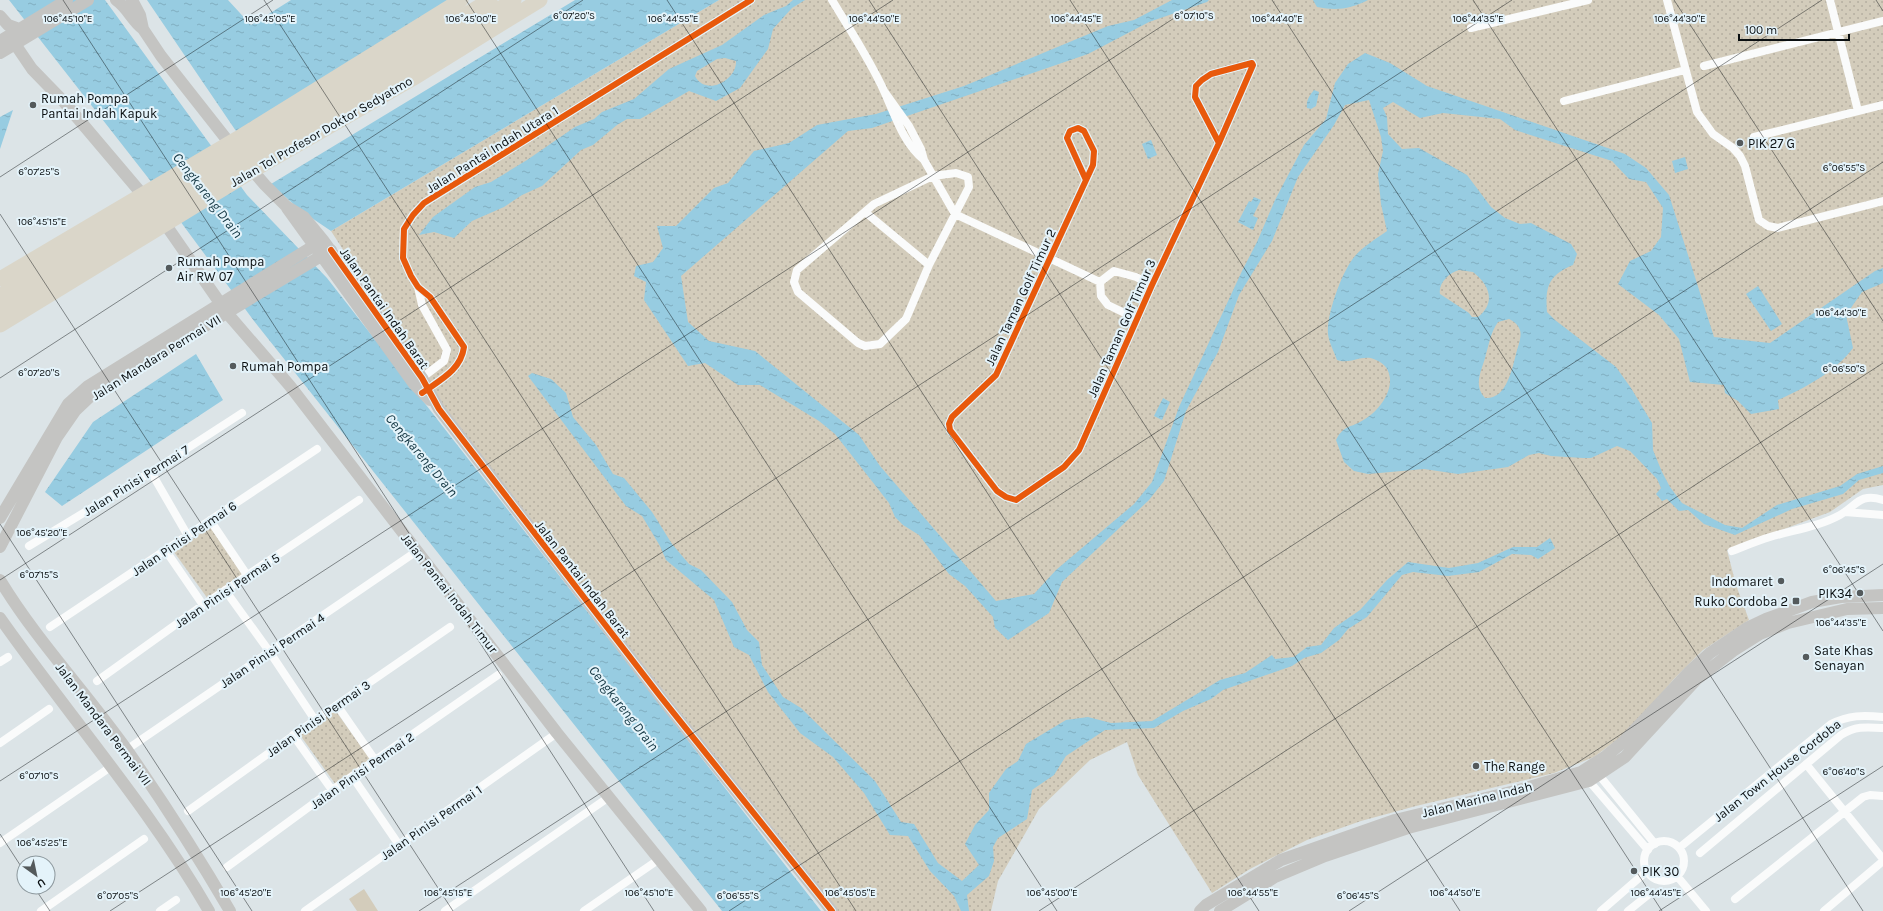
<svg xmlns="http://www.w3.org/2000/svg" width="1883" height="911" viewBox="0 0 1883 911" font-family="Karla,sans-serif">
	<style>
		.grass { fill: url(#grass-dots) }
		.pitch { fill: #d3ccbb }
		.water { fill: url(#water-ripples); fill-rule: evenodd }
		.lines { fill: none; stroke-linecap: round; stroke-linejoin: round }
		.street { stroke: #fafbfb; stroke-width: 8 }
		.secondary { stroke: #c4c4c2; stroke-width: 12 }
		.highway { stroke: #dad6c9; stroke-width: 15 }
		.cycleway-casing { stroke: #e4f3fa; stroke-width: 8 }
		.cycleway { stroke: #e8590c; stroke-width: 6 }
		.ticks { fill: none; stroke: #0a0f11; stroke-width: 1; stroke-opacity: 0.45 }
		.poi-dot { fill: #545a5c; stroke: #e4f3fa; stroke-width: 1.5 }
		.labels { text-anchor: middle; stroke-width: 4; stroke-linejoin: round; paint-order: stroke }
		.poi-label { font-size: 13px; fill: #0a0f11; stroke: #e4f3fa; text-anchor: start }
		.street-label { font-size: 13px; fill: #0a0f11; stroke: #e4f3fa }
		.water-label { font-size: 14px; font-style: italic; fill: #133642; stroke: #e4f3fa }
		.ticks-label { font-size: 10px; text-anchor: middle; fill: #0a0f11; stroke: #e4f3fa; stroke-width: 4; stroke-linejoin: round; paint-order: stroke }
	</style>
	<defs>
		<pattern id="grass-dots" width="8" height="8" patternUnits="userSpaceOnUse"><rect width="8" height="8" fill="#d3ccbb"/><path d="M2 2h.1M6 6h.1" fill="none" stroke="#b4aea0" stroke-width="1.8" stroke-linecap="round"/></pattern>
		<pattern id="water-ripples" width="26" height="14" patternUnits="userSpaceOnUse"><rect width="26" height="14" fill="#97cce1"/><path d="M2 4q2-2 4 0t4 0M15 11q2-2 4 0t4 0" fill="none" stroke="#81aec0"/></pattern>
	</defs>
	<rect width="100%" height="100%" fill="#dce4e7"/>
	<path class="grass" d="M719,0H1883V485L1863,489L1830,512L1727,550L1736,585L1749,620L1703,650L1673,680L1630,730L1594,757L1554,773L1416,806L1361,821L1307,840L1250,869L1212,893L1138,775L1127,742L1090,760L1039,809L998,881L991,911H837L466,440L331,231Z
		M210,527L243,574L208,599L174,552Z
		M335,710L371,760L336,785L300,735Z"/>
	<path class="pitch" d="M364,889L378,911H357L349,899Z"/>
	<path class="water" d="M9,0H105L247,195L327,278L821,911H722L254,321L149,179Z
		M147,0H228L251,25L291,0H457L238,134Z
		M575,0H719L331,231L300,210L271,184Z
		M793,0H805L792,8L773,29L768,49L740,88L716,101L689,91L640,119H627L617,125L593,145L581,150L542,186L522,195L504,207L472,221L454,238L434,232L419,235L433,217L475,187L491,182L527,160L575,127L594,119L602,112L634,99L669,69L722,45L764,15L786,6ZM725,58L736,61C737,80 706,97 695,76L697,71L717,59Z
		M1172,0H1209L1207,2L1149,22L1088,54L872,128L848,131L681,276L688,322L709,341L755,351L859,435L880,466L996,601L1034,594L1056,570L1134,504L1152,482L1179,407L1242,271L1257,242L1275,200L1304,145L1326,119L1335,83L1348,64L1365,53L1390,63L1427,86L1625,154L1646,168L1669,195L1714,337L1770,343L1875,271L1883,268V283L1862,292L1846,315L1853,348C1835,372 1805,388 1778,400L1779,409L1751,414L1738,401L1725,393L1724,385L1690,382L1679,339L1659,315L1618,284L1630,261L1651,251L1661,237L1663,208L1646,182L1629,179L1612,161L1515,130L1500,119L1443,113L1420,118L1393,102L1383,108L1387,117L1388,134L1402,149L1419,148L1467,175L1491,207L1505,218L1520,224L1531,223L1571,244L1577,254L1573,265C1549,275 1545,286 1547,312L1555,320L1616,367L1631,388L1652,423L1653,450L1662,472L1670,487L1682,503L1725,525L1742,528L1777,505L1840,486L1857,474L1883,466V473L1859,480L1843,494L1792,509L1735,535L1704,524L1688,510L1679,511L1667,499L1662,501L1656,494L1661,488L1657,479L1630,451L1617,446L1591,458H1583L1551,456L1539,453L1529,455L1508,467L1458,474L1424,469L1368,474L1354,471L1344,462L1336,440C1344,424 1352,428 1365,419C1378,411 1391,394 1390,379C1389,369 1385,364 1376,360C1363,353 1351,365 1337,360C1334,351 1329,343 1328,334C1326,315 1343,269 1355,256C1364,246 1377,238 1387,231L1381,204L1378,174L1383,151L1381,137L1369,100L1345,105L1334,125L1298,177L1272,241L1239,295L1218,352L1186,411L1164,481L1149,500L1062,582L1049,613L1008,640L995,628L993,617L965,586L949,574L919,535L903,525L895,517L889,503L835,434L819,421L760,385H738L705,363L688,366L644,300L646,282L634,276L636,266L653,262L663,248L657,226H676L714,188L728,183L754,151L789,143L817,125L876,114L964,86L1108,26L1134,20ZM1459,270L1473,272C1490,285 1496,303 1478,317H1472L1469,313L1440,294C1438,283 1449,273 1459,270ZM1509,319C1513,321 1518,324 1520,330C1522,337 1518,346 1516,354C1512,370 1506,400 1485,398C1472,384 1483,369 1486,354C1490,341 1490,334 1498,322Z
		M1313,0H1368C1350,9 1337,11 1317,7Z
		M1314,90L1319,92L1316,106L1311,109L1307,108C1306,101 1309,96 1314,90Z
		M13,110L0,149V117Z
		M1151,140L1157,155L1148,159L1142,144Z
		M1685,157L1688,169L1675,173L1672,161Z
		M1254,197L1261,200L1253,216L1258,218L1253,230L1238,222L1249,201L1251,202Z
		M1758,286L1782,324L1771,331L1746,294Z
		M196,354L223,400L62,506L45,492L93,422Z
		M532,373L551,379L566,393L573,417L596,445L613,474L624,478L652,512L672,544L689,564L701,570L732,602L747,630L759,642L762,665L783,697L801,708L875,781L901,822L914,824L938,863L962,881L979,865L965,844L975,825L989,810V793L1006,769L1018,761L1026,744L1066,720L1088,717L1111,723L1152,721L1220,680L1245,673L1272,655L1275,659L1294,657L1307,647L1321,645L1334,628L1360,610L1387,580L1408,562L1449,568L1478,563L1513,547H1537L1550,538L1555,548L1538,559L1531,555L1512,554L1479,572L1448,576L1413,572L1402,575L1367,617L1348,629L1339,640L1321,653L1304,658L1292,666L1223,690L1211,699L1183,711L1154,728L1105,730L1066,756L1054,775L1032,790L1027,819L998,838L993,847L994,861L989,876L967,895L969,911H961L954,896L930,871L908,836L890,835L864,793L833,757L800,733L768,692L749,655L734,647L714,600L666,560L660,546L642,516L626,506L528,376Z
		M1163,398L1170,402L1162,420L1154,416Z"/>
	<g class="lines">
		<path class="street" d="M832,0C850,30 870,60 884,91C895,115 903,143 924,160
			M1667,0L1697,112L1713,134L1733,148L1740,156L1745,166L1759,220L1768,226L1778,228L1883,201
			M1830,0L1858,111
			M1471,28L1588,0
			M1704,66L1883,21
			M884,91L909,126L921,149L924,160L955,214L1100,282
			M1564,101L1685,70
			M1754,137L1883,105
			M956,173L968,177L969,187L929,265L906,319L880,344L865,346L858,343L798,292L794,282L797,270L874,204L933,176Z
			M1086,180L1067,138L1070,131L1078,128L1084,131L1094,151L1093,165L996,375L952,417L949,424L950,430L997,491L1006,497L1016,500L1064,467L1079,450L1152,285L1219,143L1253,65L1252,63L1211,74L1202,80L1196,86L1195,97L1219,143
			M865,212L929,265
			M418,287L422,305L447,350L444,361L419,380
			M1137,319L1108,305L1101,296L1100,282L1114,271L1136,277L1152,285
			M425,391C442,378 461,370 464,347L430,297L418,287L411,276L403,258L404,229L413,215L424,203L751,0
			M151,472L188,536
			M1845,512L1883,515
			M210,520L247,575
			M29,546L151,472L242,413
			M166,551L203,605
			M1732,551C1745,546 1757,541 1770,537C1793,530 1818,527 1840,515C1856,506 1860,492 1883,500
			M225,590L269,651L315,720
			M50,627L317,449
			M0,662L8,657
			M97,681L203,605L359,500
			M337,705L375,760
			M293,735L332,790
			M0,743L49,709
			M126,750L417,551
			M1806,764L1883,859
			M1594,774L1599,775L1655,844
			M352,776L399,845
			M1589,781L1648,850
			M188,811L315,720L450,627
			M1644 861a20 20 0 1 1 40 0a20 20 0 1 1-40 0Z
			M0,843L112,766
			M1679,848L1831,724C1849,715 1863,715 1883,717
			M1700,853L1841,735C1855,726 1866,727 1883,728
			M227,867L332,790L498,675
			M1677,876L1706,911
			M1735,899L1863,797L1870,795L1883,796
			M41,911L144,839
			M160,911L176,900
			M305,911L557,733
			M445,911L609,797
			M584,911L658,860
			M1601,911L1647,871
			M1628,911L1648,895
			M1824,911L1883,861"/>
		<path class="secondary" d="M116,0C127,7 132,21 143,29
			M132,0L140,15L143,29L161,56L235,150
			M0,16L8,25L19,29
			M0,41L67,0
			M15,44L32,69L64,102L147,200
			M0,53L88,0
			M247,164L265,185L286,206L304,217L323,240L422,378L439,409L660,696L832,911
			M287,208L414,384L430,400
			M161,218L227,313L290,386L557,733L701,911
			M0,518L68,404L88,386L323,240
			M0,547L57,437L75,411L95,392L331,250
			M0,580C37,641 86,692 127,750C163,802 198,856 230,911
			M0,618C69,716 149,807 209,911
			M1200,911L1206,905L1281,860L1395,820L1519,790L1581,772L1606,756L1622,743L1689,672L1710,653L1747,628L1766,619L1812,602L1841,597L1883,595
			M1220,911L1275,877L1325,856L1408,828L1589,781L1625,757L1697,679L1733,651L1760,634L1788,623L1847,609L1883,608"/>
		<path class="highway" d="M0,279L240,137L461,0
			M0,296L490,0
			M0,310L514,0
			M0,325L257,168L412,79L540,0"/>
		<g class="cycleway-casing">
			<path id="cycleway" d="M1086,180L1067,138L1070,131L1078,128L1084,131L1094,151L1093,165L996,375L952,417L949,424L950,430L997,491L1006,497L1016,500L1064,467L1079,450L1152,285L1219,143L1253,65L1252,63L1211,74L1202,80L1196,86L1195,97L1219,143
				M331,250L422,378L439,409L660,696L832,911
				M422,393C440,380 461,370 464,347L430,297L418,287L411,276L403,258L404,229L413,215L424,203L751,0"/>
		</g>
		<use href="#cycleway" class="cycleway"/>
	</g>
	<path class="ticks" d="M63,0L654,911M264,0L856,911M466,0L1057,911M667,0L1259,911M869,0L1460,911M1070,0L1662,911M1272,0L1863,911M1473,0L1883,631M1674,0L1883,321M1876,0L1883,11M0,177L273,0M0,214L453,911M0,378L583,0M0,524L252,911M0,580L893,0M0,781L1202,0M0,834L24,871M34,887L50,911M110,911L1512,0M419,911L1822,0M729,911L1883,162M1039,911L1883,363M1349,911L1883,564M1659,911L1883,766"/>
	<g class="poi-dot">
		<circle cx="33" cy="105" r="4"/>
		<circle cx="1740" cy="143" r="4"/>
		<circle cx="169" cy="268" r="4"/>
		<circle cx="233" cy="366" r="4"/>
		<circle cx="1781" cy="581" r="4"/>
		<circle cx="1860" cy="593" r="4"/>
		<rect x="1792" y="597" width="8" height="8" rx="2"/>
		<circle cx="1806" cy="657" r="4"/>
		<circle cx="1476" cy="766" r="4"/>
		<circle cx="1634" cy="871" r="4"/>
	</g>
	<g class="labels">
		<g class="poi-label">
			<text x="41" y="103">Rumah Pompa<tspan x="41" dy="15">Pantai Indah Kapuk</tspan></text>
			<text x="1748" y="148">PIK 27 G</text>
			<text x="177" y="266">Rumah Pompa<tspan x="177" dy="15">Air RW 07</tspan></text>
			<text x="241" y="371">Rumah Pompa</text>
			<text x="1773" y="586" text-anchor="end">Indomaret</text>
			<text x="1852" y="598" text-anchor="end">PIK34</text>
			<text x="1788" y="606" text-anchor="end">Ruko Cordoba 2</text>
			<text x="1814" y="655">Sate Khas<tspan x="1814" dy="15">Senayan</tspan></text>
			<text x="1484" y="771">The Range</text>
			<text x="1642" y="876">PIK 30</text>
		</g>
		<g class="street-label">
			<text transform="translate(321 131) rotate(-30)" y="5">Jalan Tol Profesor Doktor Sedyatmo</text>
			<text transform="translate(492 149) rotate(-32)" y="5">Jalan Pantai Indah Utara 1</text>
			<text transform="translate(1020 297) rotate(-65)" y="5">Jalan Taman Golf Timur 2</text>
			<text transform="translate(385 308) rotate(55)" y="5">Jalan Pantai Indah Barat</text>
			<text transform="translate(1121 328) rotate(-66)" y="5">Jalan Taman Golf Timur 3</text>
			<text transform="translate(156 357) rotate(-32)" y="5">Jalan Mandara Permai VII</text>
			<text transform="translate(136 480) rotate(-32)" y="5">Jalan Pinisi Permai 7</text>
			<text transform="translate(184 538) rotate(-34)" y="5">Jalan Pinisi Permai 6</text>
			<text transform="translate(583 579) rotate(52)" y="5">Jalan Pantai Indah Barat</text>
			<text transform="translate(227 590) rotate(-34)" y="5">Jalan Pinisi Permai 5</text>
			<text transform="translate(450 593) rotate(52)" y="5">Jalan Pantai Indah Timur</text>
			<text transform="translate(272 650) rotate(-34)" y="5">Jalan Pinisi Permai 4</text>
			<text transform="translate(318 718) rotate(-35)" y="5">Jalan Pinisi Permai 3</text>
			<text transform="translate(104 724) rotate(53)" y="5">Jalan Mandara Permai VII</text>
			<text transform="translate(362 770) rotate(-35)" y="5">Jalan Pinisi Permai 2</text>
			<text transform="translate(1777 770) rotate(-38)" y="5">Jalan Town House Cordoba</text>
			<text transform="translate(1477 799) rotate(-14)" y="5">Jalan Marina Indah</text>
			<text transform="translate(431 822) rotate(-35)" y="5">Jalan Pinisi Permai 1</text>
		</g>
		<g class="water-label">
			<text transform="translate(208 195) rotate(52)" y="5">Cengkareng Drain</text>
			<text transform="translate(422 455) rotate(50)" y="5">Cengkareng Drain</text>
			<text transform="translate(624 708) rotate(52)" y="5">Cengkareng Drain</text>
		</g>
	</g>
	<g class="ticks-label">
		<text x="574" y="19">6°07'20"S</text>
		<text x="1194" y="19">6°07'10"S</text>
		<text x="68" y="22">106°45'10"E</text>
		<text x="270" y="22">106°45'05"E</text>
		<text x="471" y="22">106°45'00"E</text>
		<text x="673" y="22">106°44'55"E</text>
		<text x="874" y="22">106°44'50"E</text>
		<text x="1076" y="22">106°44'45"E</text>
		<text x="1277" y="22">106°44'40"E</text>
		<text x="1478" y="22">106°44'35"E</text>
		<text x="1680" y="22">106°44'30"E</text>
		<text x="1844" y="171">6°06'55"S</text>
		<text x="39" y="175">6°07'25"S</text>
		<text x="42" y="225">106°45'15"E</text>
		<text x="1841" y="316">106°44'30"E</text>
		<text x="1844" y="372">6°06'50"S</text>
		<text x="39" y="376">6°07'20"S</text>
		<text x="42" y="536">106°45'20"E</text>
		<text x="1844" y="573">6°06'45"S</text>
		<text x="39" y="578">6°07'15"S</text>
		<text x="1841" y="626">106°44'35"E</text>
		<text x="1844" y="775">6°06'40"S</text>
		<text x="39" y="779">6°07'10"S</text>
		<text x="42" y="846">106°45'25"E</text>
		<text x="246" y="896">106°45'20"E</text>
		<text x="448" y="896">106°45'15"E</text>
		<text x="649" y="896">106°45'10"E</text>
		<text x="850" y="896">106°45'05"E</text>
		<text x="1052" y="896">106°45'00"E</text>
		<text x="1253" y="896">106°44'55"E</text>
		<text x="1455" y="896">106°44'50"E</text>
		<text x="1656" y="896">106°44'45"E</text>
		<text x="118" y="899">6°07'05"S</text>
		<text x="738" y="899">6°06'55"S</text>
		<text x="1358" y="899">6°06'45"S</text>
	</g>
	<g transform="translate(36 875) rotate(147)"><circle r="19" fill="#e4f3fa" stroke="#8d989d"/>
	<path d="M0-3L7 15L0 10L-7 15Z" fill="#545a5c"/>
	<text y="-6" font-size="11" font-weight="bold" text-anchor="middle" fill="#0a0f11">U</text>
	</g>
	<path d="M1739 34v6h110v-6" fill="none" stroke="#0a0f11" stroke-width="2"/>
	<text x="1745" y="34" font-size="12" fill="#0a0f11" stroke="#e4f3fa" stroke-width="3" paint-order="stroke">100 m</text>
</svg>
